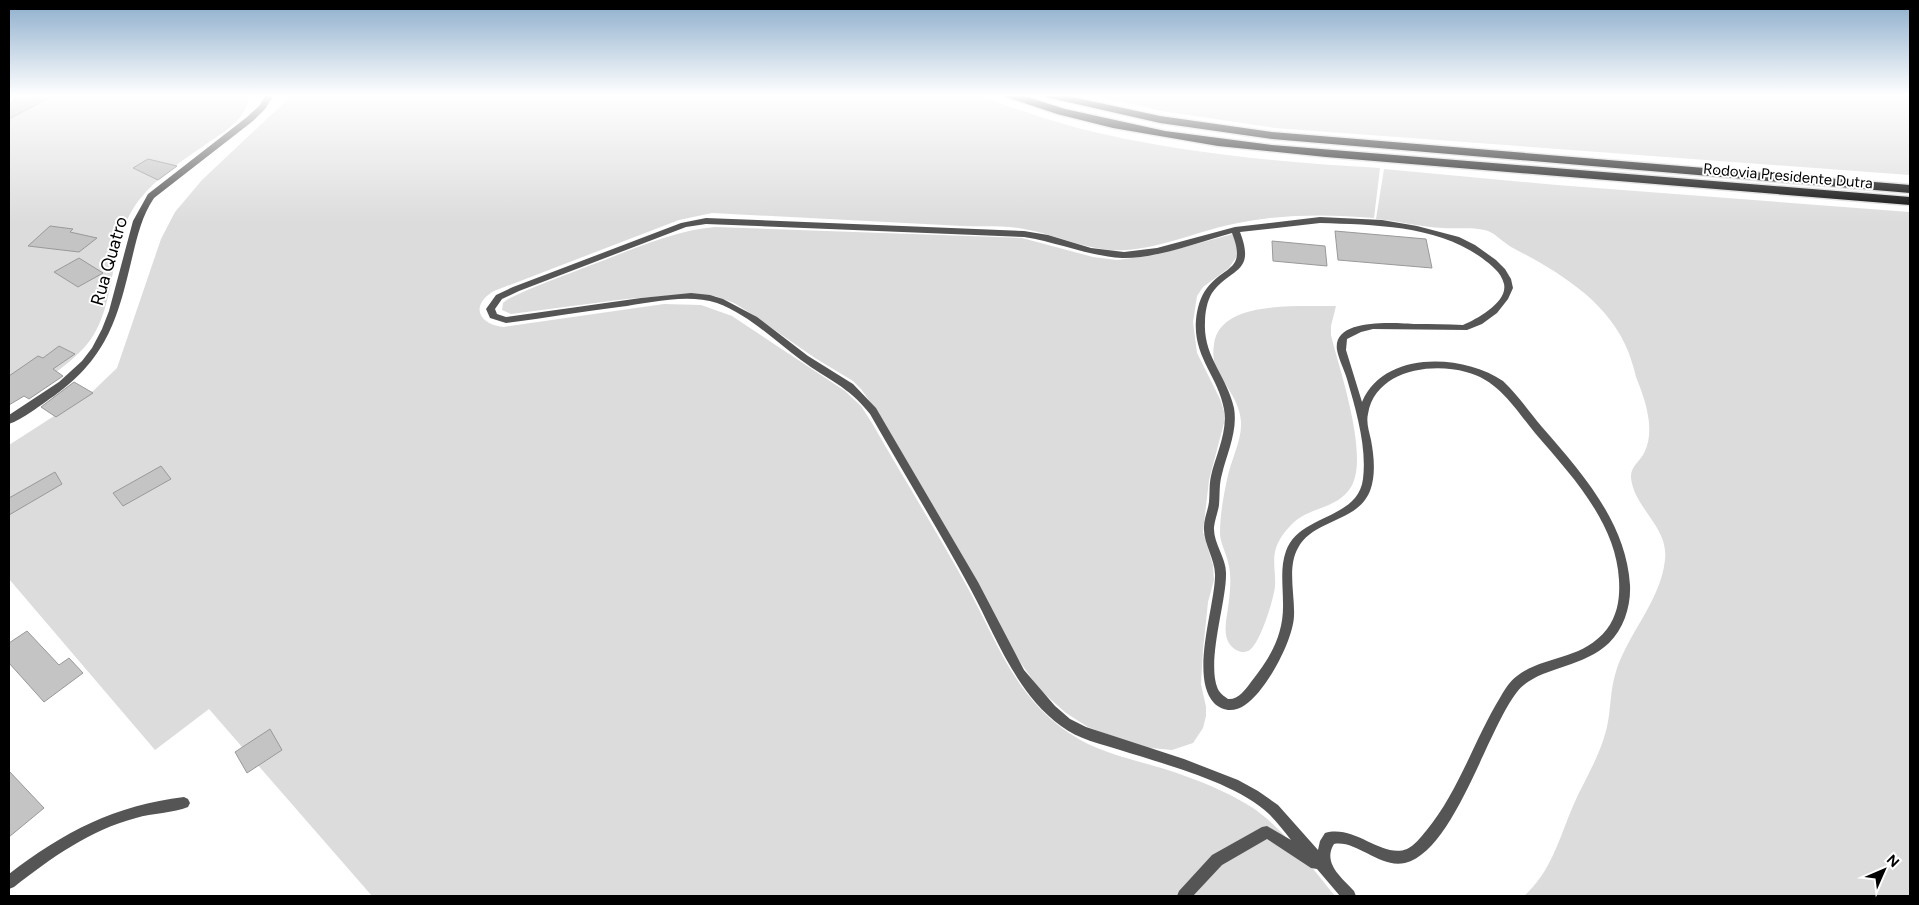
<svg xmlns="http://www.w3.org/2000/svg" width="1919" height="905" viewBox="0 0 1919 905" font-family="Figtree,sans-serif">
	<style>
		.green { fill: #dcdcdc }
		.building { fill: #c4c4c4; stroke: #999 }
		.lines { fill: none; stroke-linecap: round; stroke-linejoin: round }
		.motorway-casing { stroke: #dbdbdb; stroke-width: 3 }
		.minor { fill: #555; fill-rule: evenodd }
		.motorway { fill: #000; fill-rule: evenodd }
		.labels { text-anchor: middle; stroke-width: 4; stroke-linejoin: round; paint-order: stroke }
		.far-street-label { font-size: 15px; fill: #000; stroke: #fff }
		.street-label { font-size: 18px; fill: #000; stroke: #fff }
	</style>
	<rect width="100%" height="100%" fill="#fff"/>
	<path class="green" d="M34,95H249C248,100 247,105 245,110C237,125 219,135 205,145C182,161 157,177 139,200C108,239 118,300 91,339C73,365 34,386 9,405V105Z
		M292,95H977C1010,107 1044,119 1078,128C1177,153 1278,162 1380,168L1374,218C1328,214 1283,214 1238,223C1201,230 1165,247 1127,250C1091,253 1059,235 1024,229C1004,225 983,227 963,226L712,213L679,220L494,291C470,305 478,324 503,327L664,304L701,305L732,316L845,391L861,406L872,423C903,477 935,529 965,583C996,638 1013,696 1069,733C1104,757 1147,761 1185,776C1208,784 1233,795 1253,808C1284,829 1312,868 1335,896H372L209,709L155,750L9,579V445L93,391L117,368L161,239L175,212L202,180Z
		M1093,95H1910V175L1275,128L1162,111Z
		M1384,169L1557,185L1910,212V896H1524C1551,872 1559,839 1573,806C1586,776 1605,749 1609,715C1611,701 1611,689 1615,675C1626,635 1660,603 1665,560C1669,527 1634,508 1631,478C1630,466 1641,461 1645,451C1650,441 1650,426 1648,416C1646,402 1641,390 1636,377C1634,368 1631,359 1628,351C1608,301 1559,272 1513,248C1505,244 1496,234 1488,231C1477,227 1455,229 1443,228C1421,227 1398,221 1376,219Z
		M715,227L1022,238L1093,257L1117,260L1155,255L1233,234L1237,246V256L1229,268L1203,287L1197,296L1193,322L1197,353L1220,399L1224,411V423L1209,480L1203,532L1213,565L1214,580L1208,602L1203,650L1201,684L1206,707V716L1203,728L1193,743L1172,750L1141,747L1088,727L1066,713L1039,689L1016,656L962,555L883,420L861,389L853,381L815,358L747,311L734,303L715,296L690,294L626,299L511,314L502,310L503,303L508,299C536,285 566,275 594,264C631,250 675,230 715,227Z
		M1336,306L1331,326V335C1339,369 1372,462 1349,490C1335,509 1307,508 1292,524C1285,531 1279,539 1276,548C1272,560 1276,574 1275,586C1274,599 1259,647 1248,651C1244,653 1240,652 1236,650C1221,641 1226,622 1228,608C1230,593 1232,576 1228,562C1226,552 1220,543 1220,533C1220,514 1224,493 1228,475C1232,458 1242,439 1241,422C1240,400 1223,384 1215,365C1213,358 1213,351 1214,344C1220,299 1302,307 1336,306Z"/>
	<path class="building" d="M19,95H54L9,119V104Z
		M148,159L177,166L158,180L133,168Z
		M50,226L73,229L70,232L97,238L79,252L28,246Z
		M1335,231L1426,239L1432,268L1338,260Z
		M1272,241L1325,246L1327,266L1273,261Z
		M79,258L103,273L78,287L54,272Z
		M59,346L75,354L53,369L63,376L29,399L24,396L9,405V376L38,356L43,358Z
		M74,382L93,393L56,417L41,407Z
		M161,466L171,479L123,506L113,493Z
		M55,472L62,484L9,515V498Z
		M27,631L59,665L69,658L83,673L44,702L9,663V643Z
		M270,729L282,750L247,773L235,752Z
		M9,771L44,808L9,837Z"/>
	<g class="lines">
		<g class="motorway-casing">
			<path id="motorway" d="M1005,95H1021L1065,109L1165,131L1272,145L1910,197V205L1326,157L1218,146L1113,128L1057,114L1006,97Z
				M1045,95H1063L1160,116L1272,132L1910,185V193L1272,139L1160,123L1046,97Z"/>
		</g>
		<path class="minor" d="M266,95H274L265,109L253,121L154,198C142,216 138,234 133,254C118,317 109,356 54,396C42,404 22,420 9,424V415L59,382L82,361L92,348L102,329L109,311L133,221L148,194L247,117L259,106Z
			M1320,217L1382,220L1417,226L1459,237L1475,245L1496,260L1505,269L1511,279L1513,288L1508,299L1497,313L1482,324L1467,330L1373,329L1361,332L1347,339L1346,350L1362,402C1384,350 1463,354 1503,381C1518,395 1529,412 1542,427C1582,473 1626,522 1630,585C1631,606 1624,628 1609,643C1582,669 1536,667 1517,692C1487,730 1454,851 1405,863C1380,869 1357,840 1334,844C1322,863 1342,878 1354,891L1356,896H1340L1317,869L1311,868L1267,839L1222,865L1193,896H1177L1179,891L1212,855L1262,827L1267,826L1291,840C1284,831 1277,822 1269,814C1237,783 1164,764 1120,750C1101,744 1078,739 1061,726C1015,692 996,636 970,588C938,529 903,472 870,414C848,386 828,380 801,360C774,340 749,315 717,303C687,293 649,303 619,307C581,312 544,318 506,323L490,318L486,309L496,295L513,287L681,223L706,218L1024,231L1048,235L1091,248L1124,252L1157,248L1235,227ZM1320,223C1375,225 1436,225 1482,258C1491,265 1501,272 1504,284C1508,302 1477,319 1463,325C1447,324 1432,324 1416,324C1396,323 1332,317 1337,350C1339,360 1344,369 1347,379C1356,410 1367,447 1363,479C1358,520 1299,514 1286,551C1280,567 1283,586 1283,603C1284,635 1270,658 1251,682C1245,690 1238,700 1228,699C1225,697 1221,694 1219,691C1205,666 1226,604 1226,575C1227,558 1213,544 1214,527C1215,519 1218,512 1219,505C1220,494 1219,484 1222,474C1227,453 1238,431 1234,408C1227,376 1203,357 1205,322C1205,313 1207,301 1212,293C1231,267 1256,274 1240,232ZM706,224L1024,237C1057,242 1088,256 1122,258C1155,259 1200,242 1232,233C1247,271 1225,265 1207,288C1200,297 1197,309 1196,320C1193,357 1218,376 1224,409C1228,432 1216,454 1211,476C1209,485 1210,493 1209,502C1208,510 1204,519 1204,527C1203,544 1216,559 1215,577C1214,609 1190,677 1214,703C1223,712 1235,712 1245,705C1266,691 1293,641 1294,616C1295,595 1287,567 1298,548C1313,519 1357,523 1370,491C1376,475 1374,456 1371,440C1369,431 1366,422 1368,414C1375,371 1430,362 1466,372C1499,380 1515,409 1535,433C1571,475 1616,522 1619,580C1620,597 1618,614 1607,629C1582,661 1544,655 1517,676C1510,681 1505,689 1501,696C1474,740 1459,791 1426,831C1421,837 1414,846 1407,849C1382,859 1355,824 1325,833L1320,841L1318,850L1278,805L1258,791L1238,780L1184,759L1086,727L1070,719L1055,706L1024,670L978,582L876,408L853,384L808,356L757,317L723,299L710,295L691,293L641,298L506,317L497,314L495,309L502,299L519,291L686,227Z
			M184,797L188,799L190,803L188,807C174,813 152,813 136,818C90,830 51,858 14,887L9,889V874C63,832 116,805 184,797Z"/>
		<use href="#motorway" class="motorway"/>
	</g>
	<linearGradient id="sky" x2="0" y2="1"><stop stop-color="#8cadcc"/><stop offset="0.43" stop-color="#fff"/><stop offset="1" stop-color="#fff" stop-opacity="0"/></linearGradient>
	<rect width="1919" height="222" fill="url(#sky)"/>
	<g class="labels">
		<g class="far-street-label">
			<text transform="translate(1788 176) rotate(5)" y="5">Rodovia Presidente Dutra</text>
		</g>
		<g class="street-label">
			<text transform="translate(109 261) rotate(-74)" y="6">Rua Quatro</text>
		</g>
	</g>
	<rect width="1919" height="905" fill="none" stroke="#000000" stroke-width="20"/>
	<g transform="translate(1884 870) rotate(45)" stroke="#ffffff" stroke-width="4" paint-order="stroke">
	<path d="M0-4L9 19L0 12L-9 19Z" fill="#000000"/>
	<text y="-8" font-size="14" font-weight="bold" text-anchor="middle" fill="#000000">N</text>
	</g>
</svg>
